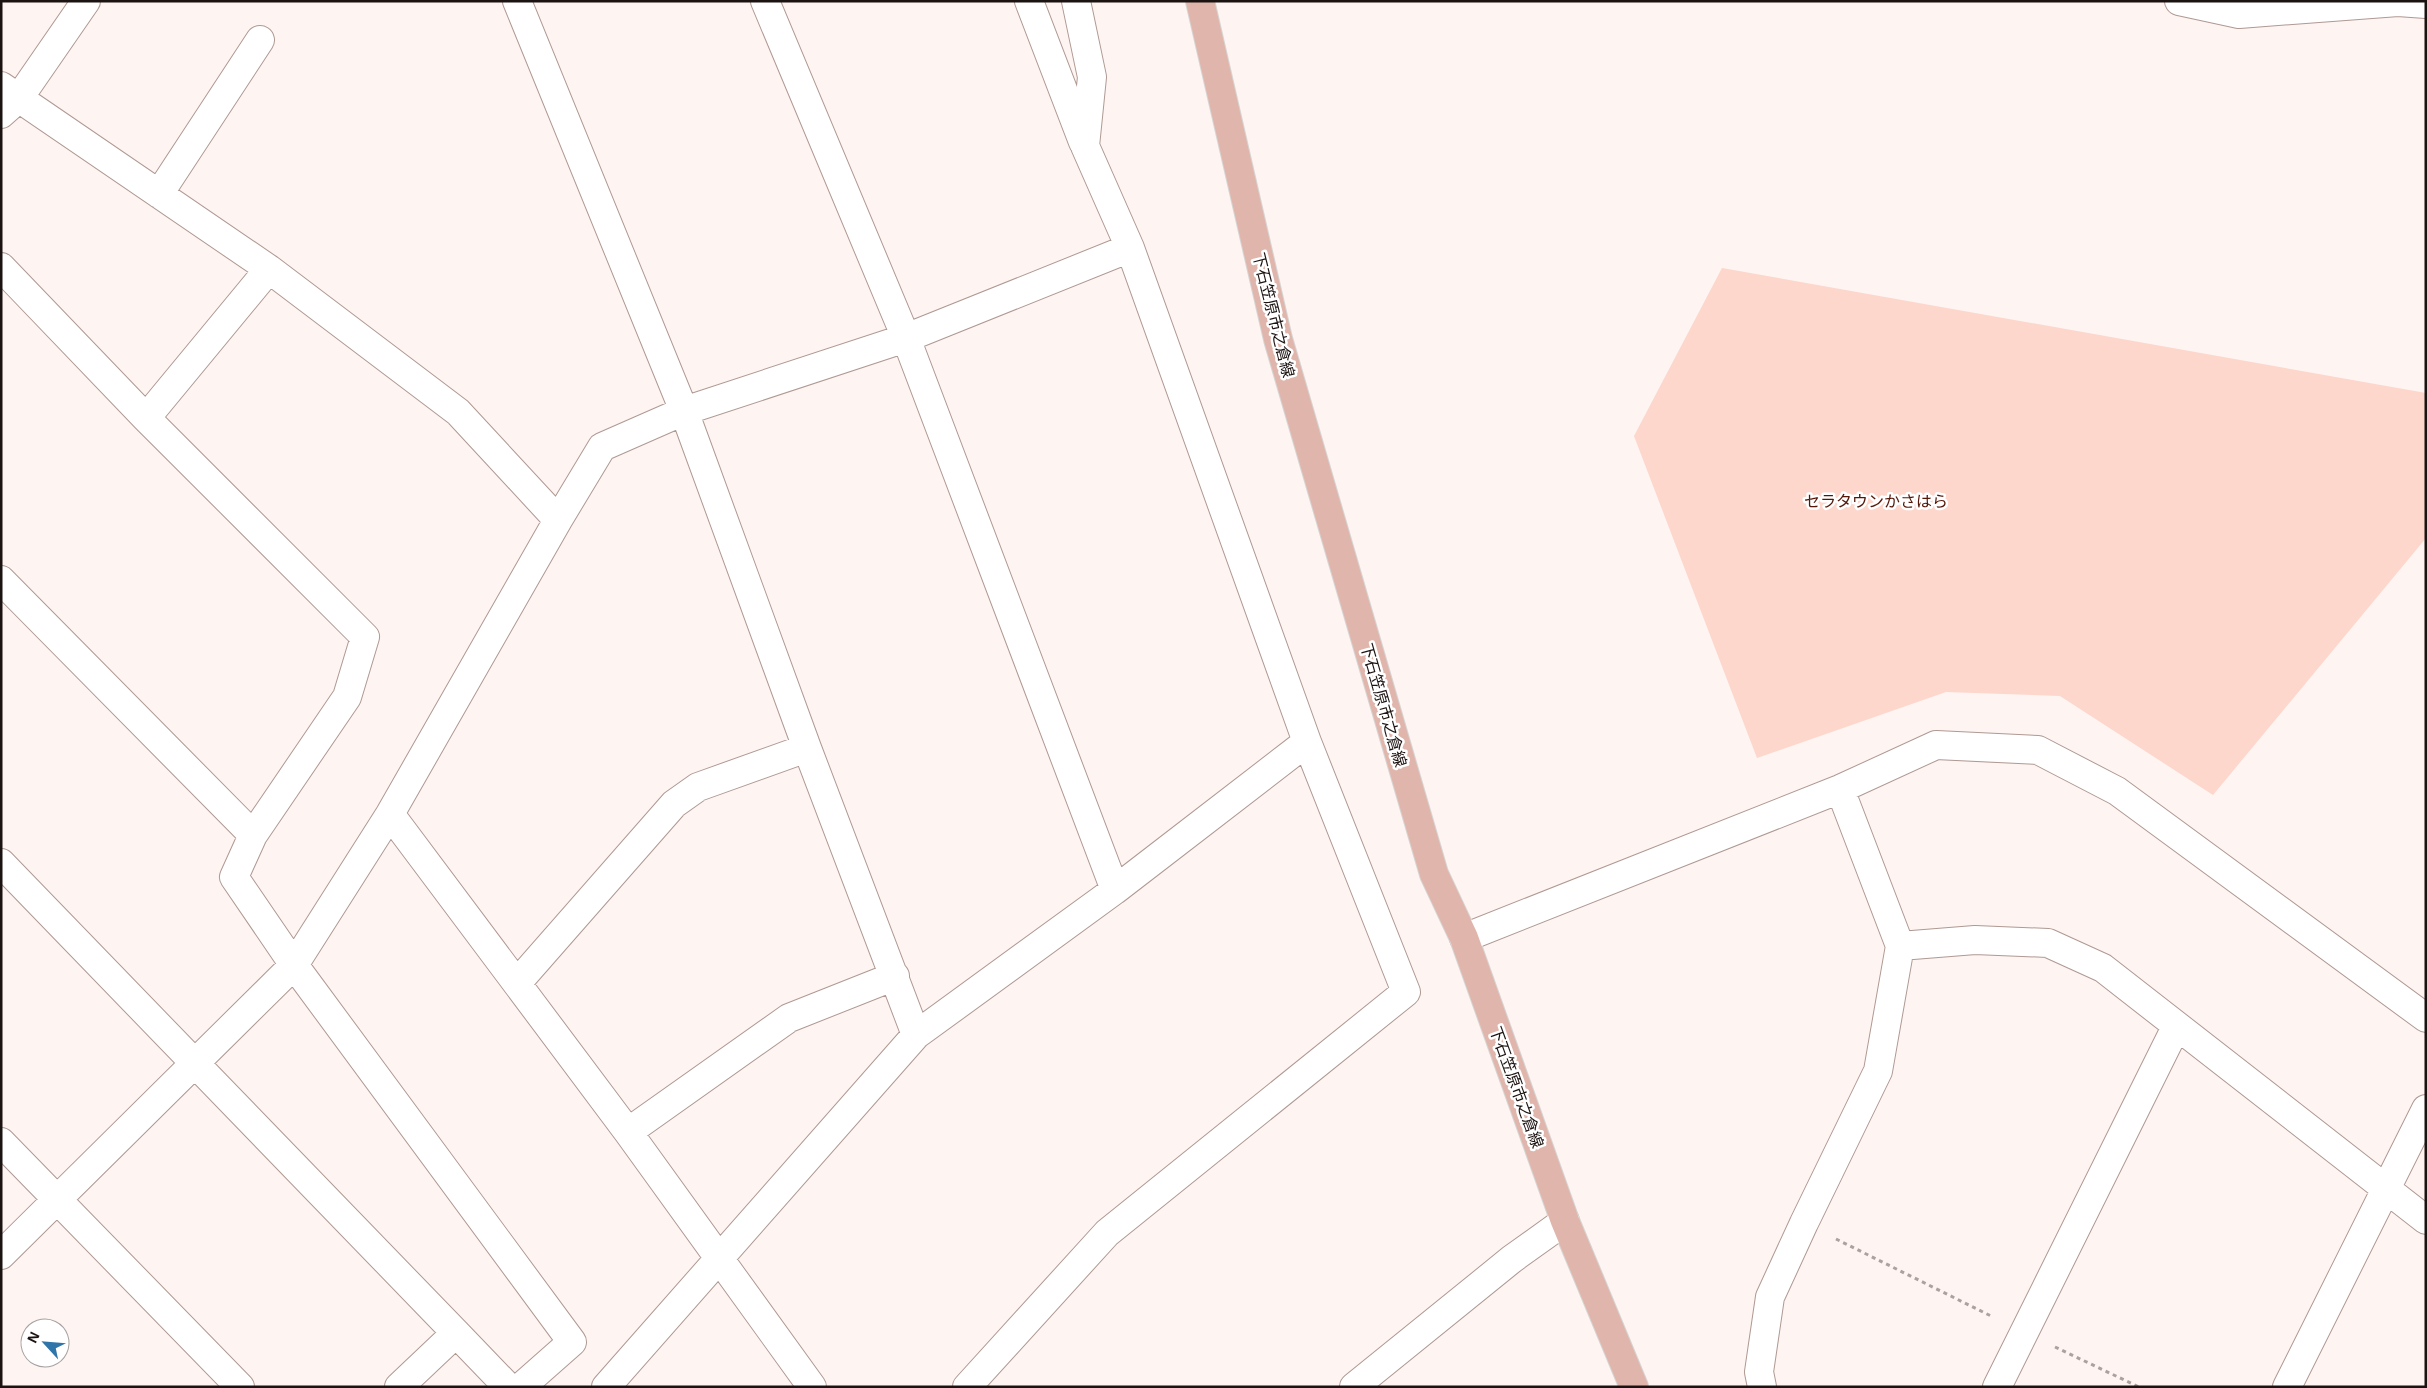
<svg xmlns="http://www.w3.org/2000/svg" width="2427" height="1388" viewBox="0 0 2427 1388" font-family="Arial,'Noto Sans JP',sans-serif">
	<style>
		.green { fill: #fdd6cc }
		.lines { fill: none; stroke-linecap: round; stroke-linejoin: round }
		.minor-casing { stroke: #af9993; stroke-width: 30 }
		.major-casing { stroke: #d6d5d4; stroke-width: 30 }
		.path { stroke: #aba19f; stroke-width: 3; stroke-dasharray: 4 4; stroke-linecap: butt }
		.minor { stroke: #fff; stroke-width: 28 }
		.major { stroke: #e0b6ac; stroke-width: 28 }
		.labels { text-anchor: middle; stroke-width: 5; stroke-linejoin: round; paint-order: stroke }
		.street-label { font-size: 16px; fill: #1b1311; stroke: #fff }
		.park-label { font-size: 16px; fill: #541607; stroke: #fff }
	</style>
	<rect width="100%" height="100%" fill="#fef4f1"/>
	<path class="green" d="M1722,268L2426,393V538L2213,795L2060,696L1946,692L1757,758L1634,436Z"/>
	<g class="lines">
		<g class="minor-casing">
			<path id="minor" d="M517,1L684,411L807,748L916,1035
				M765,1L906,338L1115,890
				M1029,1L1083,142
				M2179,1L2239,14L2398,2L2426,4
				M1,86L269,269L458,412L558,520
				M1,114L19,98L86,1
				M159,194L260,40
				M1,267L146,418L365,637L347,697L253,835
				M146,418L269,269
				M1,580L253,835L234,877L294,965L572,1342L521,1387
				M390,814L628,1132L812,1387
				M1,863L456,1333
				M1464,938L1840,789L1936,745L2038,750L2117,791L2426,1018
				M1900,946L1975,940L2048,943L2103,968L2426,1220
				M517,983L674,804L698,787L807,748
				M628,1132L789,1018L895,976
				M1,1142L240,1387
				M1,1255L294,965L390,814L558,520L602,447L684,411L906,338L1130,248
				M399,1387L456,1333L508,1387
				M606,1387L916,1035L1115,890L1307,742L1130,248L1085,146L1092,77L1076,1
				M967,1387L1107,1233L1406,992L1307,742
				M1354,1387L1512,1259L1565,1221
				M1762,1387L1759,1372L1770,1297L1804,1223L1878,1071L1900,946L1840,789
				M1997,1387L2176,1027
				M2287,1387L2426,1109"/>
		</g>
		<g class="major-casing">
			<path id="major" d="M1200,1L1278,339L1434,874L1464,938L1565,1221L1634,1387"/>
		</g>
		<path class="path" d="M1836,1239L1993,1317
			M2055,1347L2139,1387"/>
		<use href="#minor" class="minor"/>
		<use href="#major" class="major"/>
	</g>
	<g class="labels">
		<g class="street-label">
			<text transform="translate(1274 315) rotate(76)" y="6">下石笠原市之倉線</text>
			<text transform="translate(1384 705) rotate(74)" y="6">下石笠原市之倉線</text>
			<text transform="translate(1517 1087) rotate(70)" y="6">下石笠原市之倉線</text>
		</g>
		<g class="park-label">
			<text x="1876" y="507">セラタウンかさはら</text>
		</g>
	</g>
	<rect width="2427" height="1388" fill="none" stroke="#1b1311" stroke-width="5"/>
	<g transform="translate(45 1343) rotate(296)"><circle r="24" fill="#ffffff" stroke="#a4a1a0"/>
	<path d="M0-4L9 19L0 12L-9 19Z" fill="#2f75aa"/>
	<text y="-8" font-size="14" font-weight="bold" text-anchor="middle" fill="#1b1311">N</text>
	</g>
</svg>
